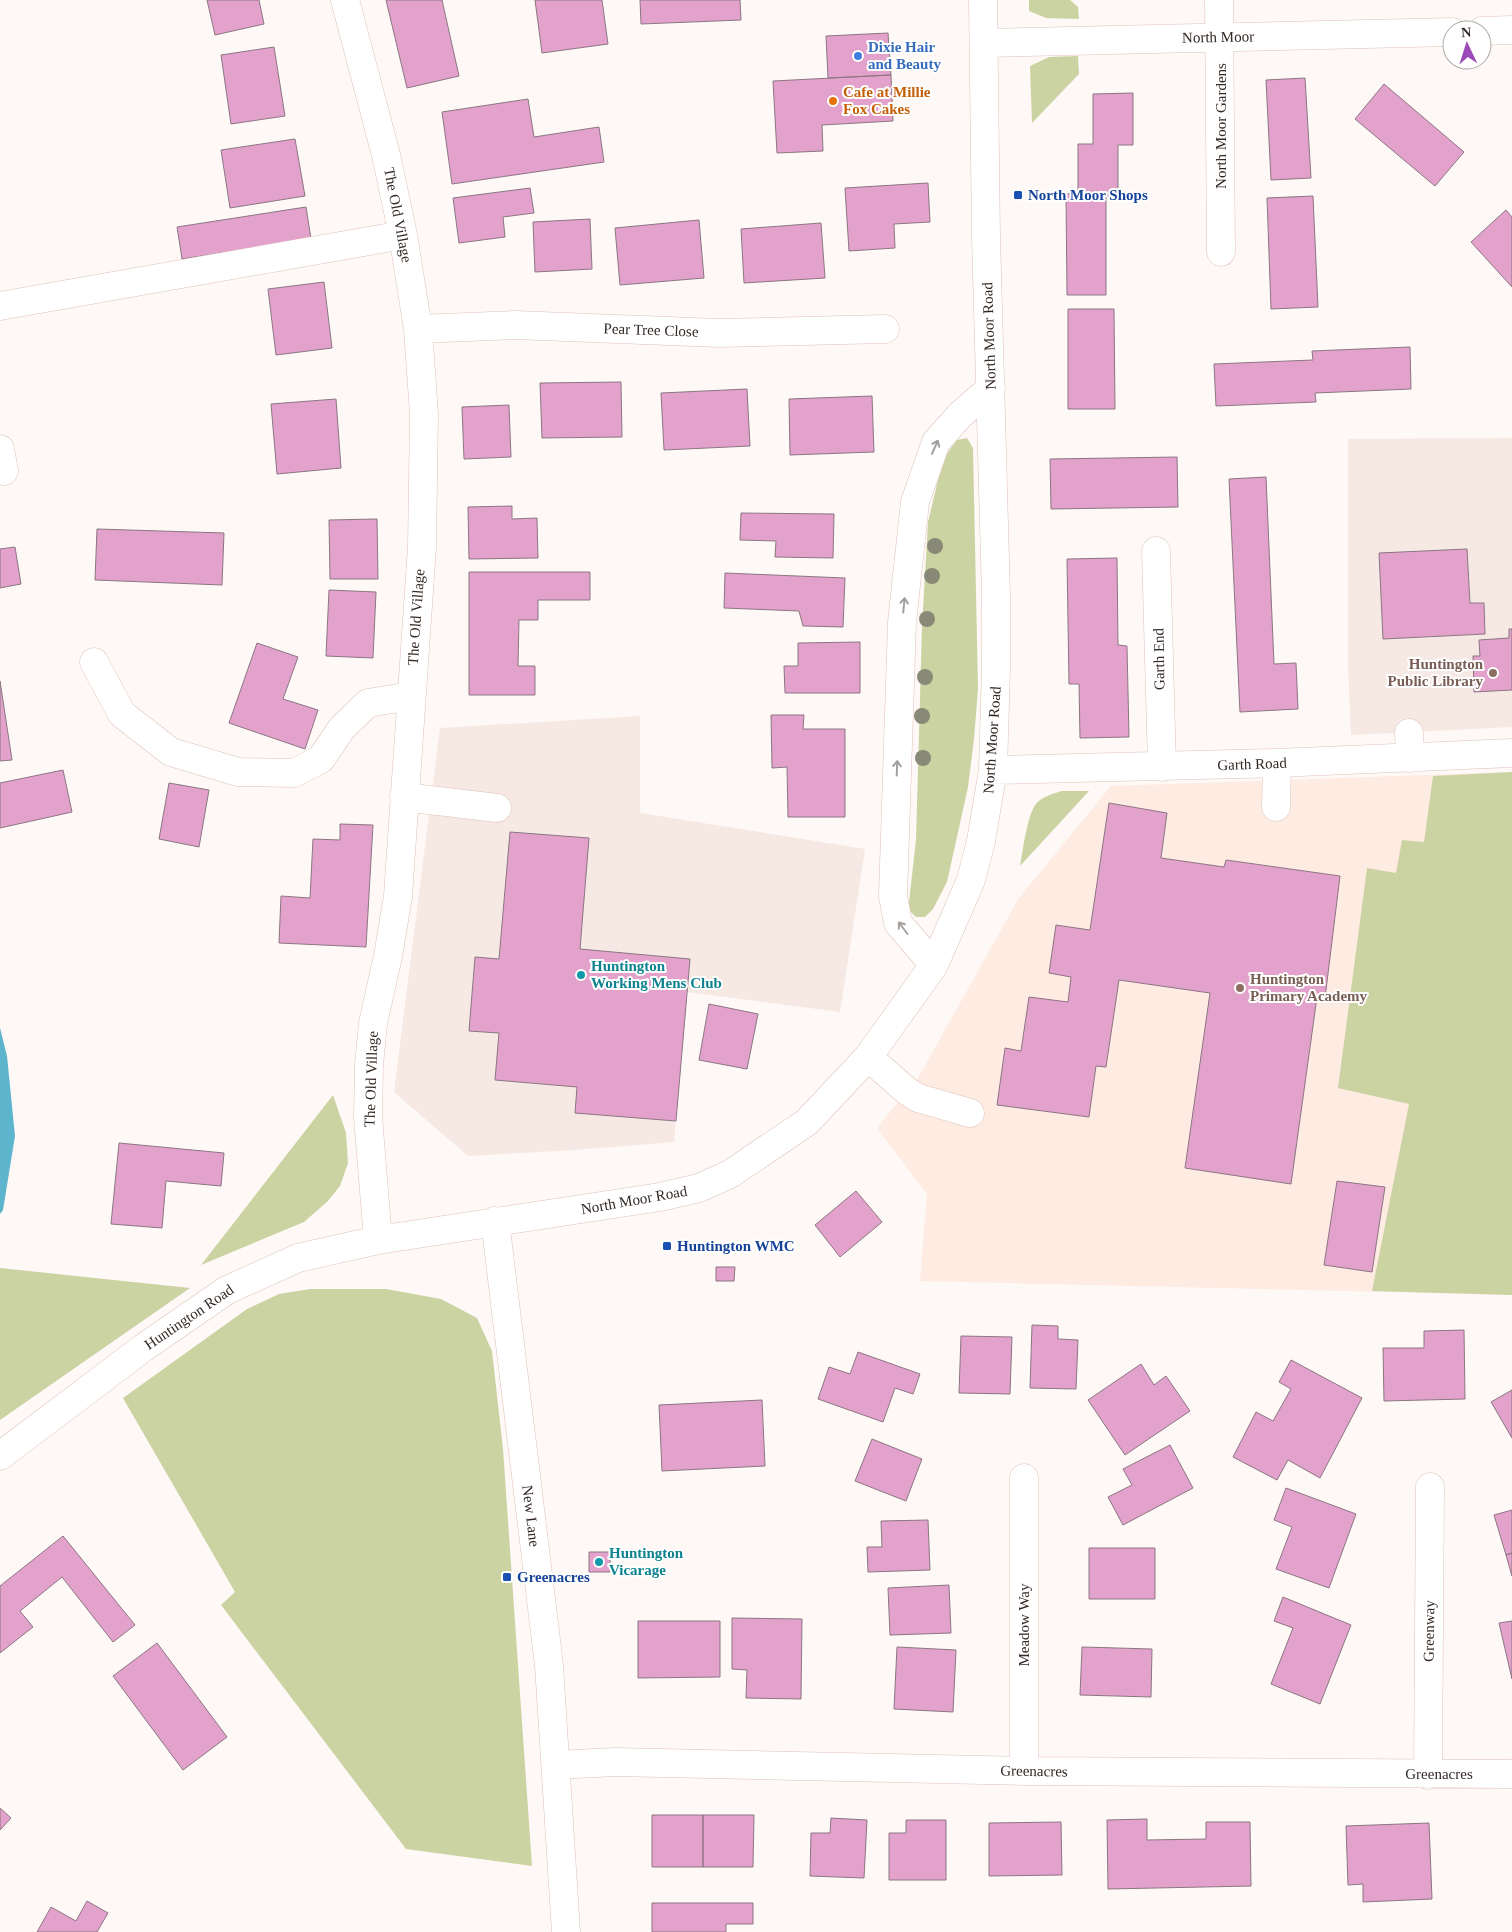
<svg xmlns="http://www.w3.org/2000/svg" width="1512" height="1932" viewBox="0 0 1512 1932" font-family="Georgia,serif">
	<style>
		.built { fill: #f6e8e3 }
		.education { fill: #feebe2 }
		.green { fill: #ccd3a3 }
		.water { fill: #5cb4cd }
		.building { fill: #e2a2cb; stroke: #8c7683 }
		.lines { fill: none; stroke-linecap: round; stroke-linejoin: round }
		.minor-casing { stroke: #ddc2b9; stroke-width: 29 }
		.minor { stroke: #fff; stroke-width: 28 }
		.tree { fill: #898977 }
		.oneway { stroke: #a39f9d }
		.shop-dot { fill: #3f7fe0; stroke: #fff; stroke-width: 2 }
		.food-dot { fill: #e8710a; stroke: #fff; stroke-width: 2 }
		.transit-dot { fill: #1a4fb4; stroke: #fff; stroke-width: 2 }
		.education-dot { fill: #8d6e63; stroke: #fff; stroke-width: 2 }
		.culture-dot { fill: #0f9aa8; stroke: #fff; stroke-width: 2 }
		.labels { text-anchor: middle; stroke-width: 4; stroke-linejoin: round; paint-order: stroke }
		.street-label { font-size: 15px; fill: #332925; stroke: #fff }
		.shop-label { font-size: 15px; font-weight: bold; fill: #366cbe; stroke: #fff; text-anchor: start }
		.food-label { font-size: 15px; font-weight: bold; fill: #c56008; stroke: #fff; text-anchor: start }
		.transit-label { font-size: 15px; font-weight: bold; fill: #164399; stroke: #fff; text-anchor: start }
		.education-label { font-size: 15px; font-weight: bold; fill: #785e54; stroke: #fff; text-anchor: end }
		.culture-label { font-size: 15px; font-weight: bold; fill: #0d838f; stroke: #fff; text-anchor: start }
	</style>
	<rect width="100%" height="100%" fill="#fef8f6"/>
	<path class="built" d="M1512,438V727L1351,735L1348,667V439Z
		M640,716V813L865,849L840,1012L687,992L674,1142L574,1150L468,1156L394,1092L440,728Z"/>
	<path class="education" d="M1512,772V1295L920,1281L927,1194L877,1128L918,1078L1019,898L1111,786Z"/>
	<path class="green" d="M1029,0H1070L1078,7L1079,19L1046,18L1029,11Z
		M1078,56L1079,74L1032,123L1030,66L1049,57Z
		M967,438L973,448L978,689L974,739L968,787L947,882L933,909L925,917H916L910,911L909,902L916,840L922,627L928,522L943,459L957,440Z
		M1512,772V1295L1372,1291L1409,1104L1338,1088L1367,868L1396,873L1402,840L1424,842L1433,776Z
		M1061,791H1089L1020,866C1023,851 1027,815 1036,804C1041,797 1053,794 1061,791Z
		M333,1095L346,1133L348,1163L340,1186L328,1201L304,1222L201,1265Z
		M0,1268L190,1288L0,1420Z
		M310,1289H386L441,1299L477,1318L492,1351L503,1449L532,1866L406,1849L221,1605L235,1592L123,1398L247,1309L279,1294Z"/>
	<path class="water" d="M0,1028L7,1056L15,1136L3,1210L0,1214Z"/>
	<path class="building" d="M207,0H259L264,24L215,35Z
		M386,0H442L459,76L407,88Z
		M535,0H602L608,44L542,53Z
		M640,0H740L741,20L641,24Z
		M888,33L891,75L828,78L826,36Z
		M274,47L285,116L231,124L221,55Z
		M891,75L893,121L822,125L823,151L777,153L773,81Z
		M1305,78L1311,178L1271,180L1266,80Z
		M1384,84L1464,152L1435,186L1355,119Z
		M1133,93V145H1118V196H1106V295H1067L1066,194L1078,193V144H1093V94Z
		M528,99L534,137L599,127L604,162L452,184L442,112Z
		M295,139L305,196L230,208L221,150Z
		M928,183L930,222L894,224L895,248L849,251L845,188Z
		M530,188L534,213L503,217L505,237L459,243L453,198Z
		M1313,196L1318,307L1271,309L1267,198Z
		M306,207L311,239L182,259L177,227Z
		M1506,210L1512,217V287L1471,242Z
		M590,219L592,269L535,272L533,222Z
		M699,220L704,278L620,285L615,228Z
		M821,223L825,278L744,283L741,229Z
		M324,282L332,348L276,355L268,289Z
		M1068,309H1114L1115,409H1068Z
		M1410,347L1411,389L1315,393L1316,402L1216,406L1214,364L1313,360L1312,351Z
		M621,382L622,437L542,438L540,383Z
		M747,389L750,446L664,450L661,393Z
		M872,396L874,452L790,455L789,399Z
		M336,399L341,468L277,474L271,404Z
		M509,405L511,457L464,459L462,407Z
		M1177,457L1178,507L1051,509L1050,459Z
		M1266,477L1274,664L1296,663L1298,709L1240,712L1229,479Z
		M512,506V519L537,518L538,558L469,559L468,507Z
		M741,513L834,514L833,558L775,557L776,541L740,540Z
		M377,519L378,579H330L329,520Z
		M97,529L224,533L222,585L95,580Z
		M15,547L21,584L0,588V549Z
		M1467,549L1470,603H1484L1485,634L1383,639L1379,553Z
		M1117,558L1118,645L1127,646L1129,737L1080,738L1079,684H1069L1067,559Z
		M469,572H590V600H538V620H519L518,666H535V695H469Z
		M725,573L845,578L843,627L803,626L799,611L724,608Z
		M329,590L376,592L373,658L326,656Z
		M1509,629H1512V690L1474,692L1473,656H1480L1479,640L1509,638Z
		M860,642V693H785L784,666H798V643Z
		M257,643L298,657L283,699L318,710L305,749L229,723Z
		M0,681L12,760L0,761Z
		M771,715H804L803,729H845V817H788L787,767L772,768Z
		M63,770L72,812L0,828V783Z
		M169,783L209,790L199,847L159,839Z
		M1109,803L1167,813L1161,858L1224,867L1226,860L1340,876L1325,998L1317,997L1291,1184L1185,1168L1210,993L1119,980L1106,1067L1096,1066L1089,1117L997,1105L1005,1048L1021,1051L1029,997L1068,1002L1071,977L1049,973L1056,925L1090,930Z
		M340,824L373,825L366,947L279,943L281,896L310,898L313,839L340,840Z
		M510,832L589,838L580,949L690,959L676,1121L575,1113L577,1087L495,1080L499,1033L469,1031L475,957L499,959Z
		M709,1004L758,1014L747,1069L699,1060Z
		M119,1143L224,1153L221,1186L166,1181L162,1228L111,1224Z
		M1337,1181L1385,1187L1372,1272L1324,1265Z
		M856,1191L882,1222L840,1257L815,1225Z
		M716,1267H735L734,1281H716Z
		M1032,1325L1058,1326V1339L1078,1340L1076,1389L1030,1388Z
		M1464,1330L1465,1399L1384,1401L1383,1348H1424V1331Z
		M961,1336L1012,1337L1010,1394L959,1393Z
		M858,1352L920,1374L913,1394L895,1388L883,1422L818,1399L829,1367L850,1374Z
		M1291,1360L1362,1398L1320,1478L1288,1460L1277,1480L1233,1457L1256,1412L1273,1421L1291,1389L1279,1382Z
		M1141,1364L1154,1385L1166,1376L1190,1411L1125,1455L1088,1400Z
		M1512,1390V1438L1491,1402Z
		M762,1400L765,1466L662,1471L659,1405Z
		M872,1439L922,1459L906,1501L855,1481Z
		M1170,1445L1193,1488L1123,1525L1108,1497L1132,1485L1123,1469Z
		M1286,1488L1356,1514L1329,1588L1276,1569L1292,1527L1274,1520Z
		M1512,1510V1553L1506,1555L1494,1515Z
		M928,1520L930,1570L868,1572L867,1547H882L881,1521Z
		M63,1536L135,1625L113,1642L62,1577L20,1611L33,1627L0,1653V1586Z
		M1089,1548H1155V1599H1089Z
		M589,1552H610V1572H589Z
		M1512,1553V1576L1506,1555Z
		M949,1585L951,1633L890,1635L888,1588Z
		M1283,1597L1351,1625L1320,1704L1271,1684L1293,1628L1274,1621Z
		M732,1618L802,1619L801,1699L746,1698L747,1670L732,1669Z
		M638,1621H720V1677L638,1678Z
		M1512,1621V1679L1499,1623Z
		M157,1643L227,1737L183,1770L113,1676Z
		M897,1647L956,1650L953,1712L894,1709Z
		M1082,1647L1152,1649L1151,1697L1080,1695Z
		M0,1808L11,1818L0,1830Z
		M652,1815H703V1867H652Z
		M703,1815H754L753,1867H703Z
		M831,1818L867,1820L864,1878L810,1876L811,1833H830Z
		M1147,1819V1840L1206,1839V1822H1250L1251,1886L1108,1889L1107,1820Z
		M906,1820H946V1880H889V1833H906Z
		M1061,1822L1062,1875L989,1876V1823Z
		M1429,1823L1432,1899L1363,1902V1884L1348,1885L1346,1826Z
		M87,1901L108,1913L97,1932H37L51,1907L76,1921Z
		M652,1903H753V1924H726V1932H652Z"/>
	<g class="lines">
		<g class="minor-casing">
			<path id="minor" d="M345,0L386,155L403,235L418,329L424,414L422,547L398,896L388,956L373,1023L369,1065L368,1117L378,1240
				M1219,0L1221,252
				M1482,31L1512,30
				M984,43L1452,32
				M0,306L403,235
				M418,329L515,325L719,333L885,329
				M0,449L4,471
				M1156,551L1162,767
				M94,662L122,714L171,752L238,772L294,773L321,759L342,728L368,703L411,696
				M1409,733L1410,758
				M993,770L1277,763L1512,753
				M404,797L497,808
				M1276,807L1277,763
				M934,965L898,923L893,896L902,622L915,502L936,442L960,415L991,388
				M868,1057L907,1091L918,1098L970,1113
				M495,1221L549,1665L566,1932
				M0,1456L143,1348L227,1290L298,1258L378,1240L660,1197L699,1188L730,1174L807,1122L868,1057L934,965L971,880L981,841L993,770L996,668V596L986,237L983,0
				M556,1765L615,1762L1024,1771L1512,1774
				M1024,1771V1478
				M1428,1775L1430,1487"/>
		</g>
		<use href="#minor" class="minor"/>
	</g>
	<g class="tree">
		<circle cx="935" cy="546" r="8"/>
		<circle cx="932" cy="576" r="8"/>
		<circle cx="927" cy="619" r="8"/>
		<circle cx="925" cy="677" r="8"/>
		<circle cx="922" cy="716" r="8"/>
		<circle cx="923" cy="758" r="8"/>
	</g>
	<defs><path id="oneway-shaft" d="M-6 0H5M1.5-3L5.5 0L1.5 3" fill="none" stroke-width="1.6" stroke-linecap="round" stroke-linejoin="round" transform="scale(1.25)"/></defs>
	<g class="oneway">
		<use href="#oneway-shaft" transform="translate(935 447) rotate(-66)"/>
		<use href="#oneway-shaft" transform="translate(904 605) rotate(-84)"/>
		<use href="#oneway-shaft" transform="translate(897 768) rotate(-88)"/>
		<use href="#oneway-shaft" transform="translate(903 928) rotate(-127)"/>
	</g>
	<circle class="shop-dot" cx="858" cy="56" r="5"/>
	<circle class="food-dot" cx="833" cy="101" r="5"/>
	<g class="transit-dot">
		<rect x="1013" y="190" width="10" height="10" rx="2.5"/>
		<rect x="662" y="1241" width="10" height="10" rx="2.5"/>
		<rect x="502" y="1572" width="10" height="10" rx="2.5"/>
	</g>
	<g class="education-dot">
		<circle cx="1493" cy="673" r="5"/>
		<circle cx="1240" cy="988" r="5"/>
	</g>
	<g class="culture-dot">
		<circle cx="581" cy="975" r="5"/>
		<circle cx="599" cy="1562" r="5"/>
	</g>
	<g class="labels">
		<g class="street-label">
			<text transform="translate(1218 37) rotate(-1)" y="5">North Moor</text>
			<text transform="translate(1221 126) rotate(-90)" y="5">North Moor Gardens</text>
			<text transform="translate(398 215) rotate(79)" y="5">The Old Village</text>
			<text transform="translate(651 330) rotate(2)" y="5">Pear Tree Close</text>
			<text transform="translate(989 336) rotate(-92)" y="5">North Moor Road</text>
			<text transform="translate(416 617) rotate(-86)" y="5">The Old Village</text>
			<text transform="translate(1159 659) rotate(-91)" y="5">Garth End</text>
			<text transform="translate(992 740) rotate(-86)" y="5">North Moor Road</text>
			<text transform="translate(1252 764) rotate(-2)" y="5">Garth Road</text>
			<text transform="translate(371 1079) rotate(-88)" y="5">The Old Village</text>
			<text transform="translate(634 1200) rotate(-10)" y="5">North Moor Road</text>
			<text transform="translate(189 1317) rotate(-34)" y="5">Huntington Road</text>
			<text transform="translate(531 1516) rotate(83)" y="5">New Lane</text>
			<text transform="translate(1024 1625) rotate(-90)" y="5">Meadow Way</text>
			<text transform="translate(1429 1631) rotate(-89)" y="5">Greenway</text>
			<text transform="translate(1034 1771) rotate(1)" y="5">Greenacres</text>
			<text x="1439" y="1779">Greenacres</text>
		</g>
		<g class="shop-label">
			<text x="868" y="52">Dixie Hair<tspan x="868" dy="17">and Beauty</tspan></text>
		</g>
		<g class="food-label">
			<text x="843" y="97">Cafe at Millie<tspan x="843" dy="17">Fox Cakes</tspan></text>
		</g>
		<g class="transit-label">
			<text x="1028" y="200">North Moor Shops</text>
			<text x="677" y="1251">Huntington WMC</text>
			<text x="517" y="1582">Greenacres</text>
		</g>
		<g class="education-label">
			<text x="1483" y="669">Huntington<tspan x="1483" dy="17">Public Library</tspan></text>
			<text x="1250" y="984" text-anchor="start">Huntington<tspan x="1250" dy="17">Primary Academy</tspan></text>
		</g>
		<g class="culture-label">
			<text x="591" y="971">Huntington<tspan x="591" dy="17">Working Mens Club</tspan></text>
			<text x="609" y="1558">Huntington<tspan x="609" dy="17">Vicarage</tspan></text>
		</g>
	</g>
	<g transform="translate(1467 45) rotate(356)"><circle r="24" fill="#ffffff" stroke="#ada9a8"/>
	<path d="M0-4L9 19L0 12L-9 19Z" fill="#9c4aba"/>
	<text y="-8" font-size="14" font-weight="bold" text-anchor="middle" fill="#332925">N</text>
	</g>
</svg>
